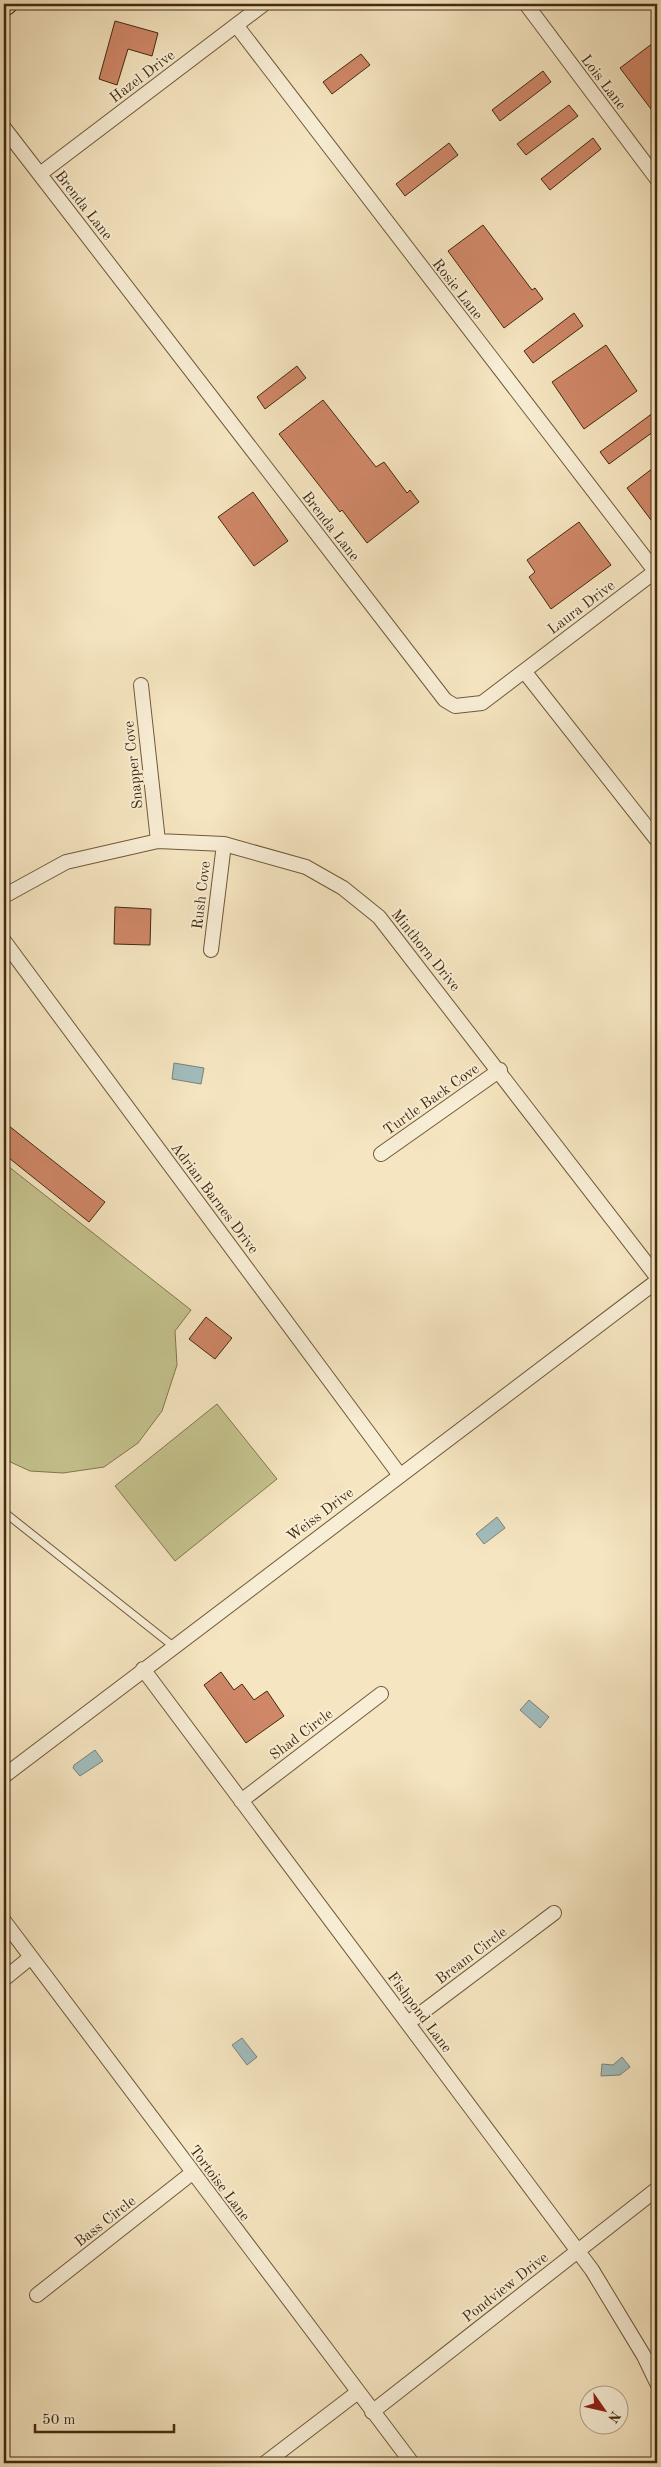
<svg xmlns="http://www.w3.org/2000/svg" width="661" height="2467" viewBox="0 0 661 2467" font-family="'Old Standard TT',serif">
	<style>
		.green { fill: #c4c28d; stroke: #84764e }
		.water { fill: #a1bcbd; stroke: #7b8277 }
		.building { fill: #cf8768; stroke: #432a0e }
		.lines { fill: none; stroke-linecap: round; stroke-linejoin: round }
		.lane-casing { stroke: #70593a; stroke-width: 9 }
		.street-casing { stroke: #70593a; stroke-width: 16 }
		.secondary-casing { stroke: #432a0e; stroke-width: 22 }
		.lane { stroke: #f8eed6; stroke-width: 7 }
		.street { stroke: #f8eed6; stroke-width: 14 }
		.secondary { stroke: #f8eed6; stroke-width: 20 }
		.labels { text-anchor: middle; stroke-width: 4; stroke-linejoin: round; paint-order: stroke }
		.street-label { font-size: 15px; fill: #432a0e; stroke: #f8eed6 }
	</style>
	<rect width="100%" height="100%" fill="#f5e5c0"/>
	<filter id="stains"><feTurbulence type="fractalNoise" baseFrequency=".004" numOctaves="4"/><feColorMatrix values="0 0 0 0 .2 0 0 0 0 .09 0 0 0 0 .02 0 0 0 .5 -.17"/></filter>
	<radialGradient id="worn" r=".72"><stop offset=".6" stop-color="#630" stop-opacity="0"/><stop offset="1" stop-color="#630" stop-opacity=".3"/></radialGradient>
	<path class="green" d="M4,1163L191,1310L175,1331L177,1365L162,1411L138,1443L104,1467L63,1473L30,1471L4,1459Z
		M217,1404L277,1479L175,1561L115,1486Z"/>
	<path class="water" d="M174,1063L204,1068L201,1084L172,1079Z
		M497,1517L505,1528L484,1544L476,1534Z
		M529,1700L549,1717L540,1728L520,1710Z
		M95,1750L103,1761L80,1776L73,1768L74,1765Z
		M242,2038L257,2057L247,2065L232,2045Z
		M622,2057L630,2067L620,2075L601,2076L602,2064L613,2065Z"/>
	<path class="building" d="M115,21L158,33L152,56L128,49L117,85L99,79Z
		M657,40V117L620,68Z
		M361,54L370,65L332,94L323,82Z
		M543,71L551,82L500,121L492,110Z
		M569,105L578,116L526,155L517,144Z
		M593,138L601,149L550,190L541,179Z
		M449,143L458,155L405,196L396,184Z
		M483,225L532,290L535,288L543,299L504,328L448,251Z
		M574,313L583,326L533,363L524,351Z
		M606,345L637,391L584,429L552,382Z
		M297,366L306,378L265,409L257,397Z
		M323,400L376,467L384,462L407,493L410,490L419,502L367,543L342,510L340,512L279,434Z
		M657,410V429L609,464L600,452Z
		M657,465V528L627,488Z
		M253,492L288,541L254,566L218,517Z
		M579,522L611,565L551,609L529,577L535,572L527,560Z
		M115,907L151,909L150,945L114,944Z
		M4,1122L105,1202L89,1222L4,1154Z
		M206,1317L232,1338L215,1359L189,1339Z
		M221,1672L234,1690L242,1684L254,1700L267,1691L284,1716L246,1743L204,1685Z"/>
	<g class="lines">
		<g class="lane-casing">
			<path id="lane" d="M4,1512L173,1646"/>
		</g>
		<g class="street-casing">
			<path id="street" d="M526,4L657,179
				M236,25L655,571
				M4,128L445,700L455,706L482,703L657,570
				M40,174L264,4
				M524,671L657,840
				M141,685L158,841
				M4,896L66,862L158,841L224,844L306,867L343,888L379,917L657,1277
				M4,941L399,1474
				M211,950L224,844
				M381,1154L500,1070
				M143,1669L592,2270L644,2356L657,2383
				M4,1776L657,1281
				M241,1801L381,1694
				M4,1921L412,2463
				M4,1979L31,1957
				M408,2023L554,1913
				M37,2295L192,2173
				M372,2412L657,2189
				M265,2463L358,2392"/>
		</g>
		<g class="secondary-casing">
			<path id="secondary" d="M4,6L7,4"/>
		</g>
		<use href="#lane" class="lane"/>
		<use href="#street" class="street"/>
		<use href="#secondary" class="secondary"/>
	</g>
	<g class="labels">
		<g class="street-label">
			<text transform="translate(142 76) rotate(-37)" y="5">Hazel Drive</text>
			<text transform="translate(604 82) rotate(53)" y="5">Lois Lane</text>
			<text transform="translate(84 205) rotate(52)" y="5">Brenda Lane</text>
			<text transform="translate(458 289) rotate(52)" y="5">Rosie Lane</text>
			<text transform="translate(331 526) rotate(52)" y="5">Brenda Lane</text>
			<text transform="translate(581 607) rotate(-37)" y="5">Laura Drive</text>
			<text transform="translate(133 765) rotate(-96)" y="5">Snapper Cove</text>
			<text transform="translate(201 895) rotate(-83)" y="5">Rush Cove</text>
			<text transform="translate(426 950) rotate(51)" y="5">Minthorn Drive</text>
			<text transform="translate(431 1099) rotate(-35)" y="5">Turtle Back Cove</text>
			<text transform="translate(215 1198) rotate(53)" y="5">Adrian Barnes Drive</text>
			<text transform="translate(320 1514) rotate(-37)" y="5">Weiss Drive</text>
			<text transform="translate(301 1734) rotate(-37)" y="5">Shad Circle</text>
			<text transform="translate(471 1955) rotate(-37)" y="5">Bream Circle</text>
			<text transform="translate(420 2012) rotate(53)" y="5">Fishpond Lane</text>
			<text transform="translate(220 2183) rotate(53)" y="5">Tortoise Lane</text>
			<text transform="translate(105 2221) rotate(-38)" y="5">Bass Circle</text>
			<text transform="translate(505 2287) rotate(-38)" y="5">Pondview Drive</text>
		</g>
	</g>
	<rect width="661" height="2467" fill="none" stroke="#f5e5c0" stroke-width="20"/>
	<rect x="5" y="5" width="651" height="2457" fill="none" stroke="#432a0e" stroke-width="2.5"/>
	<rect x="10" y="10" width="641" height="2447" fill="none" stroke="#432a0e"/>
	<g transform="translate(604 2410) rotate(124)"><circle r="24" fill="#f8eed6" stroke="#b0a086"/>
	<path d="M0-4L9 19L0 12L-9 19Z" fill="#8f2418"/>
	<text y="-8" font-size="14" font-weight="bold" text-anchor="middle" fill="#432a0e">N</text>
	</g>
	<path d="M35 2424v8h139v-8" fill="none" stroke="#432a0e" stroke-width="2.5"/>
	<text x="42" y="2424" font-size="15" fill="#432a0e" stroke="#f8eed6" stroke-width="4" paint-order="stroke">50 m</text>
	<rect width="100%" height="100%" filter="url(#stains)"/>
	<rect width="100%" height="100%" fill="url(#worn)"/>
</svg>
